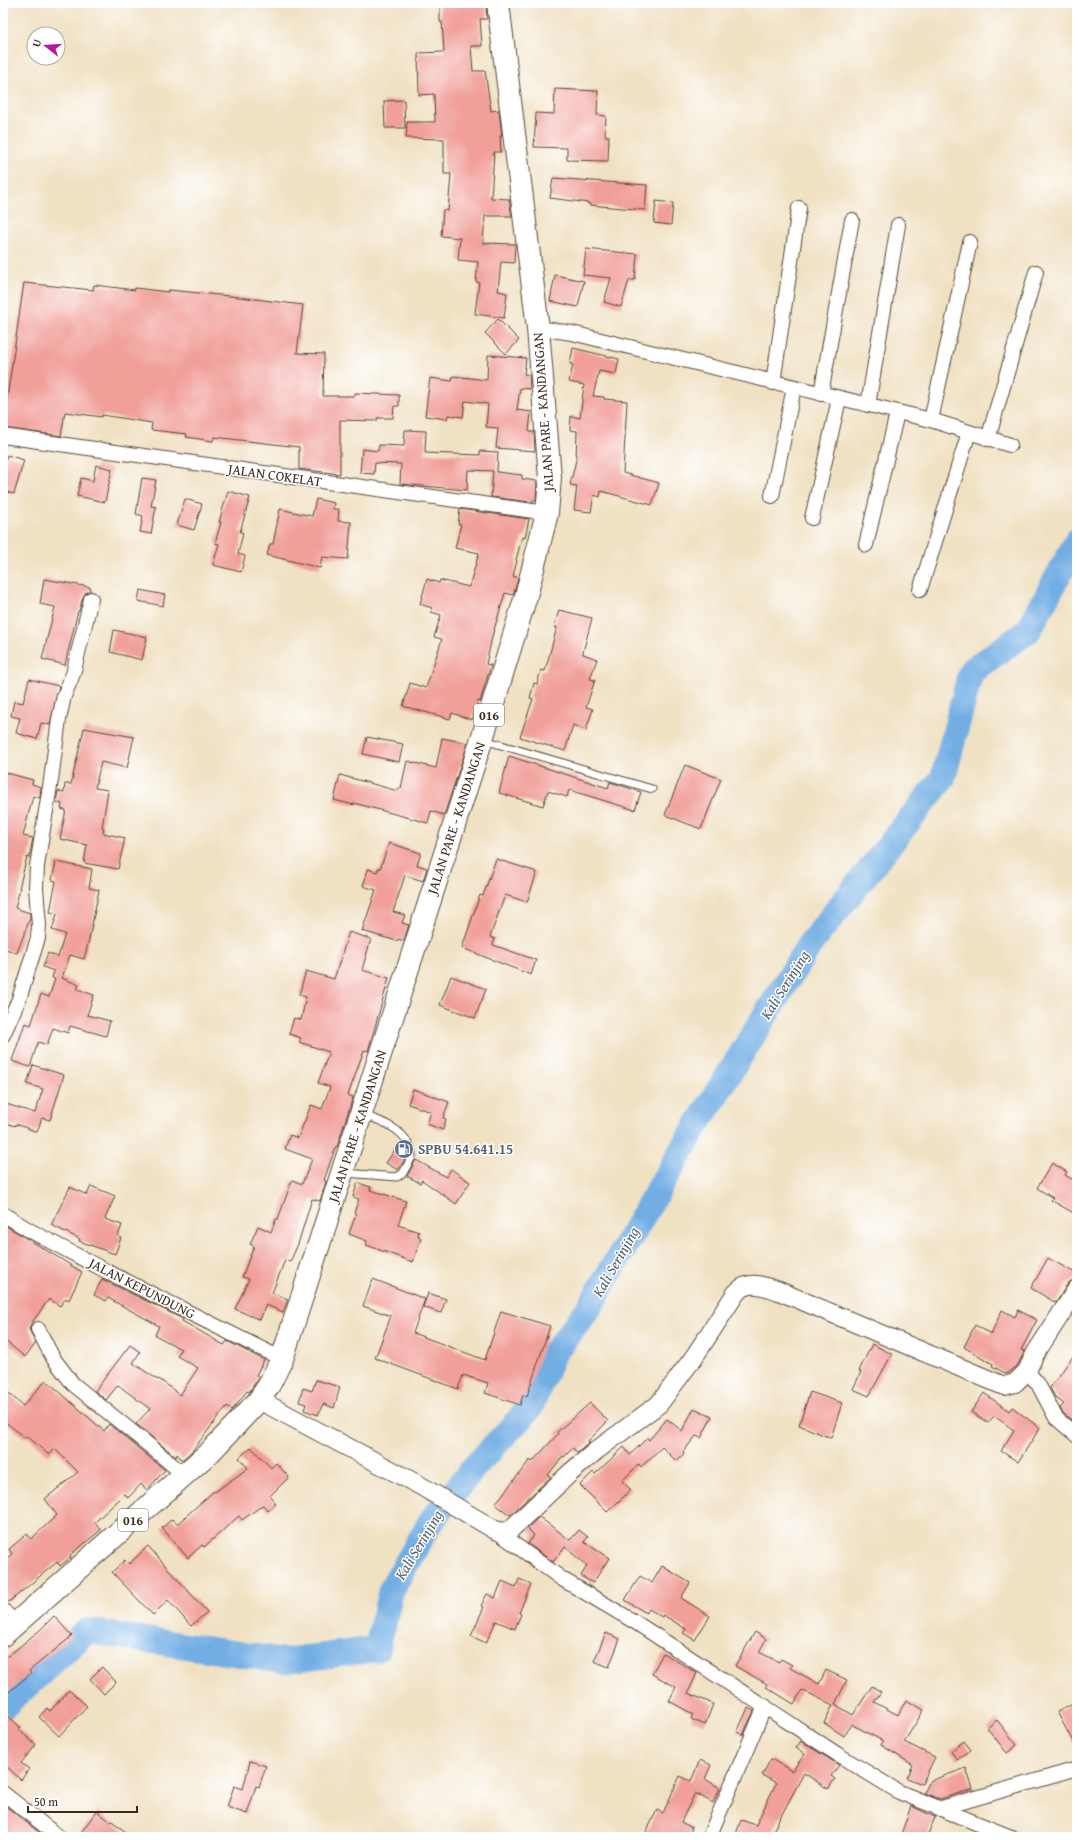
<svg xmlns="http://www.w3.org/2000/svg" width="1080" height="1840" viewBox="0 0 1080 1840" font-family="'Gentium Book Plus',serif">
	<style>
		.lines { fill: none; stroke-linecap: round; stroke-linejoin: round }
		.river { stroke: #72aee4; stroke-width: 26 }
		.building { fill: #f19f99 }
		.service-casing { stroke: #564537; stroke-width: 9 }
		.minor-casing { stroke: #564537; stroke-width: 16 }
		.tertiary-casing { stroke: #564537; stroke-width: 20 }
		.primary-casing { stroke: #564537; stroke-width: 24 }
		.service { stroke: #fff; stroke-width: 7 }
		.minor { stroke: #fff; stroke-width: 14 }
		.tertiary { stroke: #fff; stroke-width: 18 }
		.primary { stroke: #fff; stroke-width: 22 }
		.labels { text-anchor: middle; stroke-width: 3; stroke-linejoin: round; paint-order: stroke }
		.shield { fill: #fff; stroke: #766a62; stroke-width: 1 }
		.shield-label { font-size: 13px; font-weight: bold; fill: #3b2a1e }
		.street-label { font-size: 14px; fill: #3b2a1e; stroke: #fff }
		.service-label { font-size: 14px; font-weight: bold; fill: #4e5e75; stroke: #fff; text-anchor: start }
		.water-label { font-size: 15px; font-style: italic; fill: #515f6d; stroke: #fff }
	</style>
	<rect width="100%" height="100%" fill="#fff"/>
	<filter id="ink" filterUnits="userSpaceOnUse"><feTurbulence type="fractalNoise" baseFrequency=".025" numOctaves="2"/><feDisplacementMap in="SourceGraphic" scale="8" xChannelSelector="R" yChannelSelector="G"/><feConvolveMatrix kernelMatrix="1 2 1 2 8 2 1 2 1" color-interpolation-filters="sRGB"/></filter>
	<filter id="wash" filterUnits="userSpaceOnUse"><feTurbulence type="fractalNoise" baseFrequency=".012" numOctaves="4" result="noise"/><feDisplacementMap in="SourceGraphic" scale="16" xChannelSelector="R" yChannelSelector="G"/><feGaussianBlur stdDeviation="0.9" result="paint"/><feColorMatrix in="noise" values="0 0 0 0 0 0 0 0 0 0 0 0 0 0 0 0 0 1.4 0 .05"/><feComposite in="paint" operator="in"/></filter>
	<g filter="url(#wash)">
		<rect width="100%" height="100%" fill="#f0e1c3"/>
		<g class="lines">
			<path class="river" d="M3,1707L87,1631L284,1661L377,1649L391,1590L431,1521L476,1465L530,1408L553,1354L589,1308L687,1141L810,944L943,778L971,671L1028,631L1077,541"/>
		</g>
		<g id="blocks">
			<path class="building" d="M440,3H486L487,19H480L482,46H471L473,71H485L491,111L499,110L502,136H500L501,152H494L491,198L509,199L512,216H485L483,243L515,244L514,263L501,262L498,291L507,293L504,318L475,314L479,282H476L478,262L458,260L460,238L441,236L443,210L448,211L451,174H444V139L406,138L407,122H435L434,94L419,95L418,53L444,52L442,22H440Z
				M555,89L598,91L597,115L606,116L605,136H609L608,161L567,160V148L534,147L536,113L554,114Z
				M404,100L405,128H385L384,101Z
				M553,178L647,185L645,210L589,205V203L550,198Z
				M656,201L673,203L671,225L654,223Z
				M586,249L637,254L635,280H629L621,307L604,302L611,278L583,275Z
				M555,275L584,281L578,307L550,301Z
				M24,283L93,290L94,285L135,290V288L168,292L169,290L239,297L303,305L297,353L324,354L323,396H355V393L399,395V406H394L393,418H377V421L340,420V474L299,469V447L214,437L213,441L186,437L187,434L151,430L152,423L102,415V417L65,412L61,436L3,428V412H5Z
				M498,319L519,340L506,354L485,333Z
				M573,348L619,359L616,374L599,371L593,396L604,397V399L627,401L623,473L659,483L652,505L601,491L600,497L594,495L591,512L574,510L577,486L570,485L576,460L577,431L570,430L571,416L580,418L584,385L569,382L573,365L570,364Z
				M488,355L526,358L524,374L529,375L530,389L520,388L517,410L531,412L529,432H534L535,451L496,448L498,428L486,427L488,404L465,401L463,417L448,415L447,419L425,416L430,378L452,381L453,376L487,380Z
				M405,430L426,431L425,453L480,455V451L498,452L497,472L522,475V479L537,481L536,500H533L532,502L491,497L493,471L468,470L467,490L400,484L401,464L375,463L374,474L360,473L362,449L378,451L379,445L404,446Z
				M7,455L24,460L14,494L3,491V471Z
				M96,465L112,469L105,502L77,496L81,478L93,481Z
				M142,478L156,480L151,506L156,507L151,534L140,532L143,516L136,514Z
				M228,491L250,497L240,532L243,533L238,554L245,556L241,572L213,565L219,544L215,543L221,522H219Z
				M185,499L202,504L194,530L177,525Z
				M316,499L334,503L333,509H339L338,521L351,522L348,559L322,557L320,568L267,555L270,544H273L280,509L312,516Z
				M460,509L529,519L525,538L522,537L516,560L517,561L513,576L518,578L514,593L513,595L505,593L493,633L486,664L491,665L480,702L478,701L472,720L452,713L450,719L403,706L410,683L426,688L442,639L434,637L441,615L431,612L432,608L420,604L427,579L439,583L440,580L469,587L479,553L455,548L461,524H458Z
				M44,579L90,587V591L85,593L83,597L79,611H78L65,665L42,659L55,607L40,604Z
				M140,590L165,595L163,606L138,601Z
				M559,610L592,618L583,652V654L597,659L590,679L595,680L586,707L593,709L586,730L573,725L565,751L520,737L533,699L530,698L534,683L537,684L541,670L545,671L557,627H554Z
				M114,630L147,637L142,660L110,652Z
				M29,679L59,686L50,725L41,723L37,739L16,733L20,718L11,716L14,701L23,703Z
				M84,728L134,737L127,768L101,762L95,788L108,790L102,828H104L103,833L125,838L118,869L84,863L87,845L60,839L66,810L61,809L62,804L56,802L58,791L64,793L65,784H71Z
				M367,737L403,744L399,762L363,754Z
				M442,738L468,743L444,815L431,811L428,823L354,803V805L334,800L340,775L398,791L399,788H401L407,761L436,768Z
				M509,756L608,788L610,782L641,792L635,810L569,790L567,797L548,791L543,806L499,793Z
				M685,765L721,779L701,829L665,815Z
				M3,772L33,780L32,784L41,787L40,798L33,796L23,836L33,838L29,858L27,857L19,888H20L15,908L30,913V918L17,953L3,948Z
				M389,843L421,853L417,865L427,868L423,881L405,875L393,912L405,915L402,923L409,925L404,941L398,939L397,941L362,931L376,890L363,886L368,869L377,872L378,868L380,869Z
				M496,859L537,872L527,902L505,895L490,937L495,939L493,945L536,960L531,975L462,948L480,895L483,896Z
				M56,862L92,869L89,888L99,890L89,940L84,959L70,955L62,978L79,985L77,989L94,995L87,1015L110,1021L106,1036L70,1026L68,1033L53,1028L47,1045L38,1042L30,1067L12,1061L25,1023L31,1025L41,994L49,997L55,979L52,978L54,971L43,967L48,953L58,957L65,934L52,930L57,914L50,912L56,881L52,880Z
				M349,932L371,939L362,970L389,978L368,1051L364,1050L348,1095L353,1097L337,1147L336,1146L324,1180L326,1181L320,1201L312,1199L298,1244L290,1262L285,1260L272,1293L288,1299L283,1312L266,1305L260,1320L235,1309L249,1279L242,1277L254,1246L250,1244L258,1226L271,1232L276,1219H278L292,1180L302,1184L312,1159L285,1149L290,1135L298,1138L311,1105L322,1109L330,1087L318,1083L329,1052L299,1042L301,1038L289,1034L294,1018L301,1020L306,997L299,995L306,971L334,979Z
				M451,976L486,989L475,1018L440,1005Z
				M33,1065L64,1075L50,1120L42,1118L37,1132L16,1124L15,1126L3,1122V1103L35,1113L43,1089L27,1084Z
				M413,1089L449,1102L443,1118L446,1119L443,1130L427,1124L431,1112L408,1104Z
				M396,1148L406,1154L407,1156L398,1170L386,1163Z
				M416,1160L446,1177L451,1169L470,1182L456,1204L422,1180L420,1183L407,1176Z
				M1052,1163L1067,1172L1065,1175L1077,1182V1215L1051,1200L1053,1198L1037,1188Z
				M358,1183L371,1187L370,1190L406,1201L398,1225L419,1232L418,1237L421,1238L413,1262L366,1245L367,1241L349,1234L356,1214L354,1213L359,1199L353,1197Z
				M91,1186L115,1196L105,1219L122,1225L118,1236L121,1238L115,1254L79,1241L80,1239L51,1225L70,1187L87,1195Z
				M3,1224L82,1272L69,1300L66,1298L60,1306L49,1299L31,1324L29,1329L36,1343L25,1357L3,1339Z
				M1048,1258L1077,1274L1075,1279L1068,1283L1056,1303L1031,1288Z
				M102,1279L183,1319L182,1321L224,1345L227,1341L264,1360L256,1375L259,1377L249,1392L247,1391L232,1410L227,1406L192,1451L182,1460L177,1454L176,1457L136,1424L150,1409L118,1385L106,1400L95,1391L130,1345L140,1352L133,1363L158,1380L159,1379L180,1395L198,1368L177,1356L181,1349L155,1335L159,1326L108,1298L106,1301L94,1295Z
				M373,1279L425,1299L413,1333L485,1360L501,1311L550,1326L527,1396L523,1395L520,1405L485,1393L488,1383L463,1375L458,1389L375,1358L391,1316L363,1306Z
				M428,1293L446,1299L441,1313L423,1307Z
				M1002,1310L1015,1317L1018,1310L1037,1320L1021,1350L1025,1351L1017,1366L1007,1374L992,1366L993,1364L964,1347L975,1325L991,1334Z
				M872,1344L892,1354L869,1396L853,1389L861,1372L859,1371Z
				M1077,1351V1425L1063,1413L1060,1408L1064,1404L1055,1397L1050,1388Z
				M46,1380L104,1431L109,1424L165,1470L147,1490L141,1484L128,1498L125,1494L95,1522L101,1530L70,1555L71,1557L60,1566L57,1562L9,1602L3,1595V1561L12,1554L9,1549L27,1534L31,1539L57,1515L45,1499L78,1472L55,1449L49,1455L27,1436L25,1438L3,1420V1388L23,1406Z
				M316,1380L340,1387L334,1408L323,1404L318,1415L304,1410L306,1404L299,1402L303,1388L312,1391Z
				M810,1392L842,1403L831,1438L799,1425Z
				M984,1393L1009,1411L1012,1407L1040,1428L1018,1462L1001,1451L1014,1430L994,1416L988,1423L971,1412Z
				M590,1403L608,1421L588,1441L589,1443L577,1453L573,1448L564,1457L563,1456L548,1475L551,1477L510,1515L495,1504L530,1460L532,1462L558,1434L557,1432Z
				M694,1408L712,1417L701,1438L696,1436L683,1452L684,1454L676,1461L662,1447L641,1467L639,1464L622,1481L631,1490L607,1512L580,1485L593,1472L595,1474L624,1447L630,1455L647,1438L649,1440L667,1419L682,1431Z
				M251,1447L271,1468L276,1463L289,1477L270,1496L276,1504L268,1511L263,1505L242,1520L239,1516L204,1547L202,1545L188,1558L162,1528L172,1519L177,1524L214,1491L215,1492L248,1468L239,1458Z
				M539,1517L570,1540L579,1530L588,1537L584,1542L609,1558L593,1583L581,1576L587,1566L565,1547L553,1562L528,1544L534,1535L527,1528Z
				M148,1546L207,1612L191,1626L168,1600L153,1615L112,1572L125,1560L129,1564Z
				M662,1566L690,1583L681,1598L710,1616L695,1640L683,1633L686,1629L663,1615L662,1617L649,1609L646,1613L625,1600L640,1576L652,1583Z
				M519,1579L531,1584L519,1613L521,1614L515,1629L496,1621L486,1643L471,1636L484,1607L481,1606L487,1594L495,1598L502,1581L516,1587Z
				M54,1616L72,1636L29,1671L31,1673L3,1697V1660L40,1630Z
				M755,1632L766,1639L759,1652L779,1662L781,1659L792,1665L790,1668L819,1684L826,1670L847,1680L835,1704L853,1715L872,1686L881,1692L874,1702L898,1715L906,1700L924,1710L904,1742L935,1757L922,1784L907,1778L913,1765L881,1745L883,1741L851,1724L844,1736L824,1723L833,1705L802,1690L794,1704L766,1687L767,1684L735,1666Z
				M606,1633L620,1639L609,1667L594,1661Z
				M663,1653L697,1673L688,1693L713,1704L705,1725L691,1719L693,1714L669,1701L676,1687L652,1674Z
				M102,1667L116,1682L104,1694L90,1679Z
				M69,1690L87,1706L59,1736L39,1717L47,1708L50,1711Z
				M1077,1702V1749L1057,1712Z
				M748,1708L754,1711L743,1735L737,1732Z
				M3,1711L20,1727L18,1729L36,1745L21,1763L29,1769L21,1780L3,1763Z
				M997,1720L1017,1745L1007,1753L987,1728Z
				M801,1741L839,1765L831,1776L835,1779L828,1789L804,1773L773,1831L785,1835V1837H735L741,1820L756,1825L776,1783L762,1775L771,1759L792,1771L805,1754L796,1748Z
				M964,1741L971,1750L957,1760L951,1751Z
				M700,1760L711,1765L705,1779L720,1788L713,1803L695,1793L681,1822L692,1828L688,1837H644L657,1810L663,1813L680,1776L691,1781Z
				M250,1761L266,1766L259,1787L256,1786L247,1814L227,1807L234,1786L243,1789Z
				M966,1768L973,1789L940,1799L924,1793L930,1781Z
				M3,1804L45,1837H3Z
				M911,1806L935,1817L927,1837H900Z
				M97,1811L111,1822L112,1821L132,1837H88L81,1832Z"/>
		</g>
	</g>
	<g filter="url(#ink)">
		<use href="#blocks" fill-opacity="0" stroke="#564537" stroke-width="1"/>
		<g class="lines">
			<g class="service-casing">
				<path id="service" d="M484,740L652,789
					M345,1173L397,1177L403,1173L412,1157C411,1132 383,1121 363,1115
					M3,1605L17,1620"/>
			</g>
			<g class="minor-casing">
				<path id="minor" d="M538,328L572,333L931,420L1010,445
					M773,383L799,208
					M821,394L852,220
					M868,405L898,225
					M931,420L970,242
					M3,436L547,513
					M988,439L1036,272
					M772,496L794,387
					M812,518L839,399
					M866,545L897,413
					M920,590L969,432
					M3,1035L19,999L38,938L39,925L36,888L37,866L51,780L59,719L64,696L73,674L91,599
					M3,1214L29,1230L106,1271L282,1359
					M38,1329L53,1358L73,1384L156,1451L184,1475
					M1027,1371L1038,1384L1056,1418L1077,1436
					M495,1530L562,1579L635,1622L837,1754L899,1792L1011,1837
					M3,1793L59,1837
					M938,1809L1077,1769
					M709,1837L765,1706"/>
			</g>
			<g class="tertiary-casing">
				<path id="tertiary" d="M259,1400L421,1486L495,1530L503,1532L510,1530L571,1472L597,1450L659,1404L694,1357L736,1293C749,1279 764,1286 779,1291L1004,1386L1015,1383L1027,1371L1035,1354L1077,1289"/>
			</g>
			<g class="primary-casing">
				<path id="primary" d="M3,1635L211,1451L259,1400L269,1385L282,1359L488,720L526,596L547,513L550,478L538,328L498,3"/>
			</g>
			<use href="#service" class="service"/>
			<use href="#minor" class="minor"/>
			<use href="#tertiary" class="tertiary"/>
			<use href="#primary" class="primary"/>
		</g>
	</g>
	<defs>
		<g id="fuel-disc" transform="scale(1)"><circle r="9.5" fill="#5c6f8a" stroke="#fff"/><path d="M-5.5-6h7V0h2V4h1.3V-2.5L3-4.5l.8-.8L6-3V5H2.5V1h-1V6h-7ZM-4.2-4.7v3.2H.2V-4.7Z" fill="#fff"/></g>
	</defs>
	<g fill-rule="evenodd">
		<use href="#fuel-disc" x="404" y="1149"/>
	</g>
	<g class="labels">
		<g class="shield">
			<rect x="474" y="704" width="30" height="22" rx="3"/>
			<rect x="118" y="1509" width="30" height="22" rx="3"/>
		</g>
		<g class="shield-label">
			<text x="489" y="720">016</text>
			<text x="133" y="1525">016</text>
		</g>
		<g class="street-label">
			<text transform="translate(543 412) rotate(-94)" y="5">JALAN PARE - KANDANGAN</text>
			<text transform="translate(275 475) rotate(8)" y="5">JALAN COKELAT</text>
			<text transform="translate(456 818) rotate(-72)" y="5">JALAN PARE - KANDANGAN</text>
			<text transform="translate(357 1126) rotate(-72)" y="5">JALAN PARE - KANDANGAN</text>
			<text transform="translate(142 1288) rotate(27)" y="5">JALAN KEPUNDUNG</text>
		</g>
		<g class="service-label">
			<text x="418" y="1154">SPBU 54.641.15</text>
		</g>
		<g class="water-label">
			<text transform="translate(785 985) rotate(-58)" y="5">Kali Serinjing</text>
			<text transform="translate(616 1262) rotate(-60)" y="5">Kali Serinjing</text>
			<text transform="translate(419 1545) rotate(-59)" y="5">Kali Serinjing</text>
		</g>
	</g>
	<rect width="1080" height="1840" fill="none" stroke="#fff" stroke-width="16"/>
	<g transform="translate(46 46) rotate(287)"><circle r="19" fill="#ffffff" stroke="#b1aaa5"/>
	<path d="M0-3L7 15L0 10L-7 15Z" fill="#b5179e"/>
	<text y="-6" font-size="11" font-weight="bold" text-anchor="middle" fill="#3b2a1e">U</text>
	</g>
	<path d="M28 1806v6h109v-6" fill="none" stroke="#3b2a1e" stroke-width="2"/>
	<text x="34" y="1806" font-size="12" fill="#3b2a1e" stroke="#ffffff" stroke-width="3" paint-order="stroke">50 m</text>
</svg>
